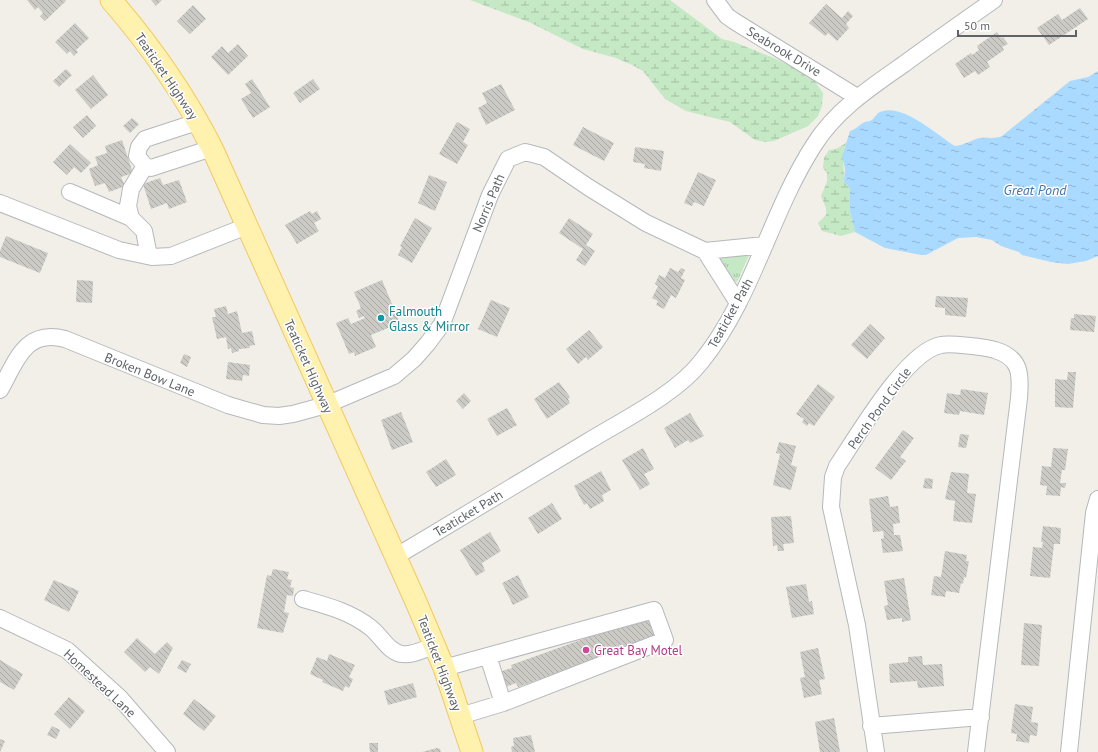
<svg xmlns="http://www.w3.org/2000/svg" width="1098" height="752" viewBox="0 0 1098 752" font-family="'PT Sans',sans-serif">
	<style>
		.grass { fill: url(#grass-tufts) }
		.wetland { fill: url(#wetland-marsh) }
		.water { fill: url(#water-ripples) }
		.building { fill: url(#building-back-hatch) }
		.lines { fill: none; stroke-linecap: round; stroke-linejoin: round }
		.minor-casing { stroke: #b5b8bc; stroke-width: 18 }
		.major-casing { stroke: #f2c960; stroke-width: 23 }
		.minor { stroke: #fff; stroke-width: 16 }
		.major { stroke: #fff2af; stroke-width: 21 }
		.culture-dot { fill: #0f9aa8; stroke: #fff; stroke-width: 1.5 }
		.hotel-dot { fill: #d1479c; stroke: #fff; stroke-width: 1.5 }
		.labels { text-anchor: middle; stroke-width: 3; stroke-linejoin: round; paint-order: stroke }
		.street-label { font-size: 13px; fill: #5f6368; stroke: #fff }
		.culture-label { font-size: 13px; fill: #0d838f; stroke: #fff; text-anchor: start }
		.hotel-label { font-size: 13px; fill: #b23c85; stroke: #fff; text-anchor: start }
		.water-label { font-size: 14px; font-style: italic; fill: #4174aa; stroke: #fff }
	</style>
	<defs>
		<pattern id="grass-tufts" width="24" height="20" patternUnits="userSpaceOnUse"><rect width="24" height="20" fill="#c5e8c5"/><path d="M3 7l-1-3M5 7V3M7 7l1-3M15 17l-1-3M17 17v-4M19 17l1-3" fill="none" stroke="#a3c0a4"/></pattern>
		<pattern id="wetland-marsh" width="20" height="14" patternUnits="userSpaceOnUse"><rect width="20" height="14" fill="#c5e8c5"/><path d="M1 5h8M5 5V1M11 12h8M15 12V8" fill="none" stroke="#a3c0a4"/></pattern>
		<pattern id="water-ripples" width="26" height="14" patternUnits="userSpaceOnUse"><rect width="26" height="14" fill="#aadaff"/><path d="M2 4q2-2 4 0t4 0M15 11q2-2 4 0t4 0" fill="none" stroke="#8eb4d2"/></pattern>
		<pattern id="building-back-hatch" width="6" height="6" patternUnits="userSpaceOnUse"><rect width="6" height="6" fill="#cccac5"/><path d="M-1 5l2 2M0 0l6 6M5-1l2 2" fill="none" stroke="#a9a8a4"/></pattern>
	</defs>
	<rect width="100%" height="100%" fill="#f1efe8"/>
	<path class="grass" d="M750,253L737,282L729,279L714,255Z"/>
	<path class="wetland" d="M470,0H670L722,39L734,42L774,58L801,71L808,78L814,80L823,93L822,106L818,116L808,126L774,141L765,142L755,140L730,122L686,111L665,99L643,71L632,65L616,58L583,49L531,23Z
		M846,143C840,156 845,168 844,182L850,188V212L855,232L841,236L822,231L818,223L826,215V208L821,196L827,182V173L823,168L824,158L829,150L836,149Z"/>
	<path class="water" d="M1098,71V256L1086,261L1068,264L1051,262L1022,255L1019,252L1001,246L992,240L976,237L958,238L926,255H921L885,248L855,232L850,212V188L844,182L845,169L842,156L850,131C856,129 858,126 863,123C865,121 869,122 872,120C874,118 876,115 878,113C900,100 937,135 955,146C963,145 969,142 976,139C985,136 993,140 1002,136L1070,81L1088,77Z"/>
	<path class="building" d="M27,0H65L66,1L45,21L40,16L43,13L38,7L35,10Z
		M151,0H162L156,6Z
		M826,4L842,18L848,11L853,16L846,24L849,28L837,41L828,33L825,36L809,23Z
		M193,5L206,19L190,34L177,21Z
		M1080,8L1088,19L1049,45L1037,28L1058,14L1062,20Z
		M75,23L89,38L76,50L78,52L74,56L70,51L67,54L55,42Z
		M997,32L1001,38L1003,37L1008,44L1002,47L1004,50L987,62L990,67L978,75L975,71L964,78L955,64L971,53L972,55L979,50L977,46Z
		M238,44L248,56L228,75L211,57L222,46L228,53Z
		M66,69L72,75L59,87L53,81Z
		M93,75L108,95L91,109L75,90Z
		M252,79L270,107L253,118L241,99L251,93L245,84Z
		M313,79L320,89L300,103L293,93Z
		M501,84L515,110L486,125L478,108L487,103L482,93Z
		M87,115L96,126L83,138L73,127Z
		M132,118L139,124L130,133L123,126Z
		M457,122L470,129L463,142L468,145L457,164L439,154Z
		M583,127L614,143L604,161L573,145Z
		M122,140L133,173L121,177L125,186L109,192L105,183L95,186L89,169L98,165L95,157L107,153L105,146Z
		M70,144L91,163L81,173L74,167L67,175L53,162Z
		M635,147L664,151L661,171L644,168L645,164L633,162Z
		M698,172L716,180L704,206L694,202L692,206L684,203Z
		M429,175L447,182L435,211L418,203Z
		M160,178L163,185L179,180L187,202L169,209L167,203L151,209L143,184Z
		M310,211L312,214L317,211L321,219L314,223L319,231L297,244L285,225Z
		M415,218L432,228L412,263L398,255L402,247L400,246Z
		M569,218L593,234L586,245L595,251L585,266L576,260L583,249L559,233Z
		M6,236L48,253L40,273L0,257V251Z
		M670,268L678,272L681,268L685,270L681,278L685,280L676,298L671,295L664,309L656,305L658,301L652,298L658,286L655,284L659,275L665,278Z
		M77,280L93,281L92,303L76,302Z
		M382,280L400,323L371,335L376,347L355,356L354,352L349,354L336,323L348,318L351,324L365,318L364,316L359,318L356,311L361,308L354,292Z
		M936,296L968,298L966,317L945,315V308L935,307Z
		M491,300L510,308L497,337L478,329Z
		M226,306L228,314L237,311L242,333L252,331L255,345L249,346L250,348L239,349V351L232,353L231,348L228,349L226,337L217,339L212,317H216L214,309Z
		M1074,314L1096,316L1094,332L1070,330L1071,318H1074Z
		M870,324L885,338L867,359L851,345Z
		M589,330L603,347L588,360L586,357L578,364L566,349Z
		M184,354L191,357L187,367L180,363Z
		M228,362L250,365L249,376L243,375L242,381L226,379Z
		M1068,372H1076L1073,408L1055,407V379L1067,380Z
		M559,382L570,397L568,399L570,403L547,419L534,399Z
		M818,384L835,397L814,426L809,423L807,426L802,422L804,419L796,414Z
		M961,389L988,393L984,415L960,411L959,415L944,413L947,393L960,395Z
		M464,393L471,401L463,409L456,401Z
		M507,408L517,425L497,436L487,419Z
		M401,412L413,442L392,450L381,420Z
		M690,413L704,436L690,443L688,440L675,448L664,428Z
		M903,430L914,438L900,457L906,461L891,480L875,468Z
		M960,434L969,435L966,448L958,447Z
		M779,442L796,446L791,465L797,467L791,490L773,485L780,454L776,453Z
		M643,448L654,469L644,474L650,484L640,490L622,460Z
		M1053,448L1068,449L1065,470H1062L1060,483H1066L1065,488L1061,487L1060,496L1046,495L1047,486L1040,485L1042,466L1051,467Z
		M446,459L456,475L436,487L426,472Z
		M601,471L611,490L602,495L604,501L590,509L587,503L584,505L574,486Z
		M951,472L969,474L967,493L976,494L972,523L953,521L955,501L945,499Z
		M925,478L933,479L932,489L923,488Z
		M888,496L890,507L898,506L900,523L893,524L894,535H900L903,551L883,553L881,539L884,538L883,531L873,532L869,499Z
		M552,503L562,519L538,534L528,518Z
		M791,516L794,543L783,544L784,551H778L777,545L773,546L771,517Z
		M1043,526L1061,528L1060,544H1054L1050,578L1030,576L1033,547L1042,548L1043,542H1041Z
		M490,532L501,551L482,563L485,571L476,576L460,550Z
		M945,551L967,555L966,561H969L966,578L964,577L963,584L961,583L959,593L946,591L945,597L931,595L934,576L941,577Z
		M273,569L289,572L287,579L292,580L290,587L294,588L293,596L287,595L284,612L289,613L283,633L257,628L267,575L271,576Z
		M518,575L529,597L513,605L502,583Z
		M904,578L911,620L902,622V618L887,620L884,606L888,605L884,581Z
		M54,580L79,591L69,612L44,600Z
		M806,584L809,602L812,601L814,614L792,618L786,587Z
		M653,614L661,636L518,687L516,683L505,687L499,672L512,668L511,665Z
		M1024,623L1042,625L1039,666L1021,665Z
		M137,638L155,654L167,642L173,648L159,674L150,667L145,672L124,652Z
		M818,648L825,679L819,680L822,694L804,698L800,678L805,677L800,652Z
		M329,654L355,665L349,677L353,679L349,688L345,686L343,691L322,682L323,680L310,674L317,657L327,661Z
		M922,656L923,665L942,664L944,686L918,688L917,681L890,683L889,664L908,662V657Z
		M0,660L23,674L14,690L0,682Z
		M182,660L191,664L186,673L177,668Z
		M413,683L417,697L388,705L384,691Z
		M69,697L85,711L70,729L54,714Z
		M194,699L216,716L204,731L183,714Z
		M1015,704L1033,707L1031,722L1038,723L1037,736L1030,735L1029,743L1016,741L1017,734L1011,733Z
		M834,718L840,752H820L815,722Z
		M52,726L60,730L56,739L47,735Z
		M531,735L535,752H512L511,747L514,746L513,738Z
		M0,739L5,741L0,752Z
		M369,743H378V752H370Z
		M437,748L440,749L441,752H422Z"/>
	<g class="lines">
		<g class="minor-casing">
			<path id="minor" d="M715,0L727,16L734,21L857,97
				M197,122L145,139L139,147L137,156L145,166L151,168L212,148
				M145,166L131,189L128,206L131,218L144,231L149,256
				M70,192L131,218
				M0,203L119,250L152,257L171,256L247,226
				M705,251L765,245
				M0,390C16,362 25,328 65,339L228,405L263,415L279,416L293,414L326,405L394,376L414,359L428,343L442,324L490,195L508,159L525,152L544,157L588,187L646,223L705,251L738,303
				M395,557C459,518 523,480 587,442C623,420 676,394 701,362C753,298 770,213 814,145C836,110 871,87 904,64C934,42 964,21 994,0
				M303,599C328,606 351,612 371,628C382,637 387,650 401,654C412,656 424,649 434,646
				M0,618L67,650L120,698L167,752
				M488,656L503,703
				M444,668L654,610L665,640L503,703L460,716
				M871,726L981,717
				M876,752L857,625L831,507L833,477L837,466C857,437 906,351 941,345C949,343 986,347 995,350C1021,358 1021,374 1019,398L976,752
				M1069,752L1094,513L1098,499"/>
		</g>
		<g class="major-casing">
			<path id="major" d="M111,0C150,45 185,95 212,148L416,602L444,668L472,752"/>
		</g>
		<use href="#minor" class="minor"/>
		<use href="#major" class="major"/>
	</g>
	<circle class="culture-dot" cx="381" cy="318" r="4"/>
	<circle class="hotel-dot" cx="586" cy="650" r="4"/>
	<g class="labels">
		<g class="street-label">
			<text transform="translate(784 51) rotate(31)" y="5">Seabrook Drive</text>
			<text transform="translate(167 76) rotate(56)" y="5">Teaticket Highway</text>
			<text transform="translate(488 203) rotate(-67)" y="5">Norris Path</text>
			<text transform="translate(730 313) rotate(-61)" y="5">Teaticket Path</text>
			<text transform="translate(309 366) rotate(66)" y="5">Teaticket Highway</text>
			<text transform="translate(150 374) rotate(22)" y="5">Broken Bow Lane</text>
			<text transform="translate(879 408) rotate(-54)" y="5">Perch Pond Circle</text>
			<text transform="translate(468 513) rotate(-31)" y="5">Teaticket Path</text>
			<text transform="translate(440 663) rotate(69)" y="5">Teaticket Highway</text>
			<text transform="translate(100 683) rotate(43)" y="5">Homestead Lane</text>
		</g>
		<g class="culture-label">
			<text x="389" y="316">Falmouth<tspan x="389" dy="15">Glass &amp; Mirror</tspan></text>
		</g>
		<g class="hotel-label">
			<text x="594" y="655">Great Bay Motel</text>
		</g>
		<g class="water-label">
			<text x="1035" y="195">Great Pond</text>
		</g>
	</g>
	<path d="M958 30v6h118v-6" fill="none" stroke="#5f6368" stroke-width="2"/>
	<text x="964" y="30" font-size="12" fill="#5f6368" stroke="#ffffff" stroke-width="3" paint-order="stroke">50 m</text>
</svg>
